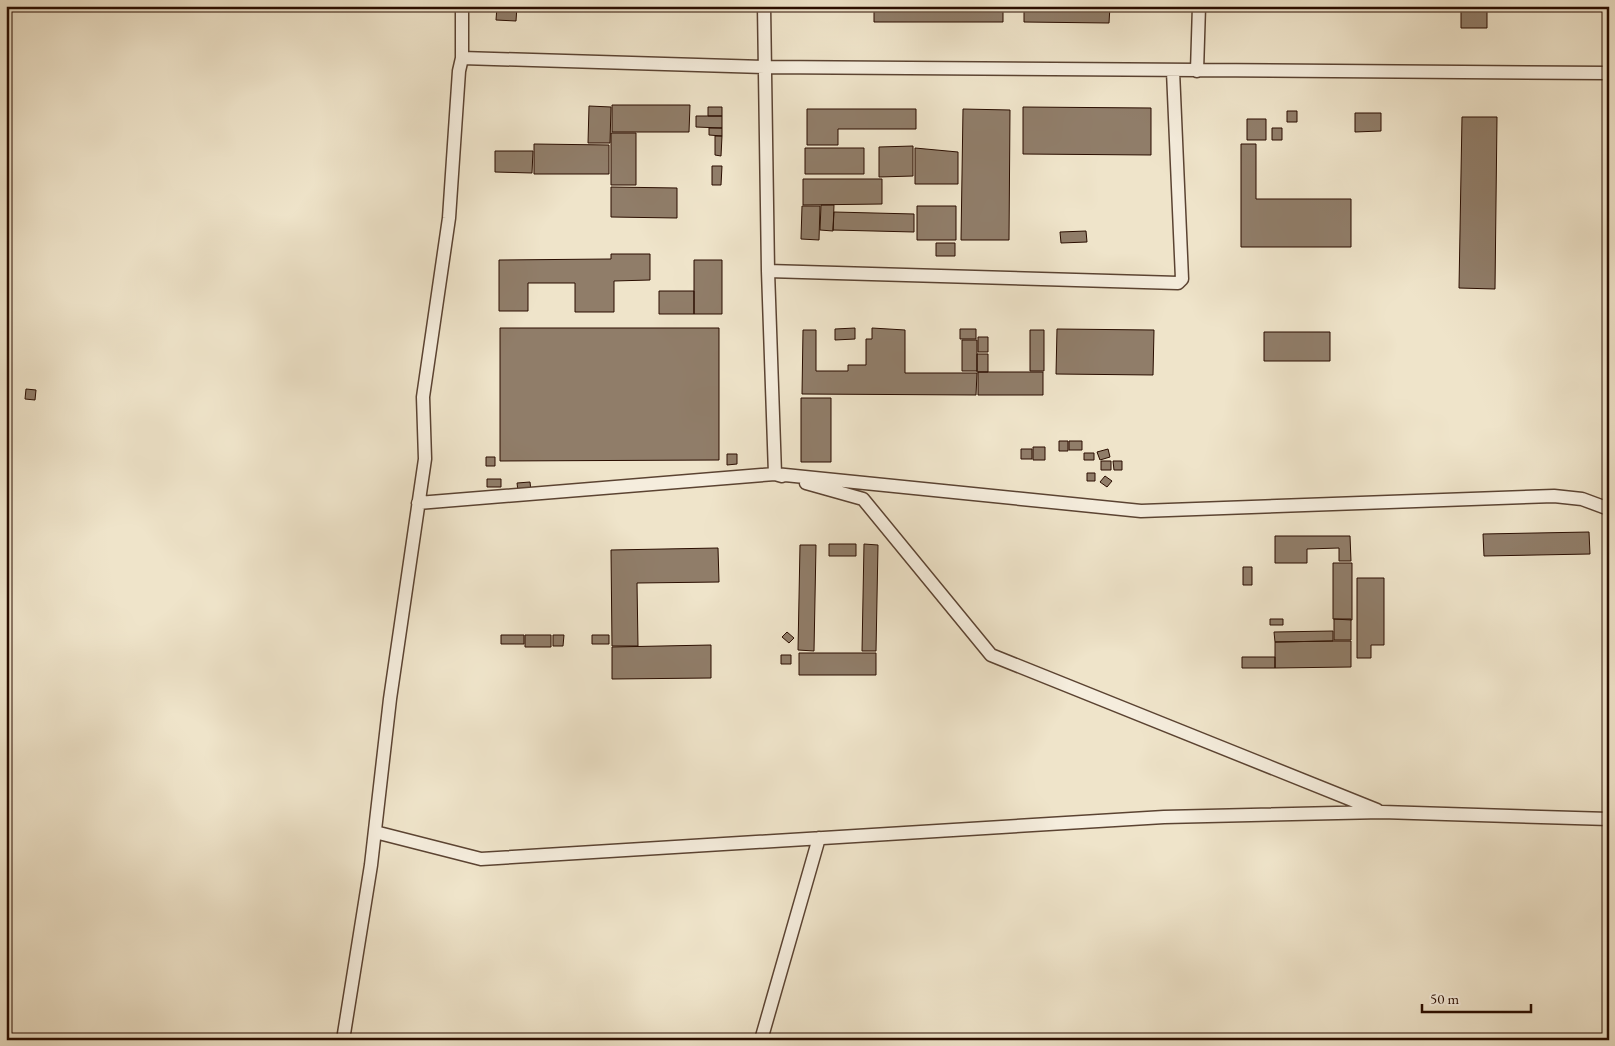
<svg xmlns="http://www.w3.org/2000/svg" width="1615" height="1046" viewBox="0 0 1615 1046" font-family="'EB Garamond',serif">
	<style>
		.building { fill: #907d69; stroke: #2a0d00 }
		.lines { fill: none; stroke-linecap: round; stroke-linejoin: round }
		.minor-casing { stroke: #5b4332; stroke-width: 15 }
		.minor { stroke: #f5eddd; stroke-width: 12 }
	</style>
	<rect width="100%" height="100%" fill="#efe4ca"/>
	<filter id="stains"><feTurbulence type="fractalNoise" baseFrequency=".004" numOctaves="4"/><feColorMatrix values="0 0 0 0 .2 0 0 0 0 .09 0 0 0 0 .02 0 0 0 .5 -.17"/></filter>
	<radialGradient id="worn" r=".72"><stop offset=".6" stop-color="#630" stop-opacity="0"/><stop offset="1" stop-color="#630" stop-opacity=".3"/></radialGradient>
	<path class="building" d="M497,6H517L516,21L496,20Z
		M874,6H1003V22H874Z
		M1024,6H1110L1109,23L1024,22Z
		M1461,6H1487V28H1461Z
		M612,105H690L689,132H612Z
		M589,106L611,107L610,143H588Z
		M708,107H722V116H708Z
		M1023,107L1151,108V155L1023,154Z
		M807,109H916V129H838V145H807Z
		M963,109L1010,110L1009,240H961Z
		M1287,111H1297V122H1287Z
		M1355,113H1381V131L1355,132Z
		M696,116H722V128L696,127Z
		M1462,117H1497L1495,289L1459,288Z
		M1247,119H1266V140H1247Z
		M709,128H722V136L709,135Z
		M1272,128H1282V140H1272Z
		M611,133H636V185H611Z
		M715,136H722L721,156L715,155Z
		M534,144L609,145V174H534Z
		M1241,144H1256V199H1351V247H1241Z
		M913,146V176L879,177V147Z
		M805,148H864V174H805Z
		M915,148L958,152V184H915Z
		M495,151H533L532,173L495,172Z
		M712,166H722L721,185H712Z
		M803,179H882V204L803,205Z
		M611,187L677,188V218L611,217Z
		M821,205H834L833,231L820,230Z
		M802,206H820L819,240L801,239Z
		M917,206H956V240H917Z
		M834,212L914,214V232L833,230Z
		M1086,231L1087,242L1061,243L1060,232Z
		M936,243H955V256H936Z
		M611,254H650V280L614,281V312H575V283H528V311H499V260L611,259Z
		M694,260H722V314H694Z
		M659,291H694V314H659Z
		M500,328H719V460L500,461Z
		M855,328V339L835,340V329Z
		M872,328L905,330V373H977L976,395L802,394L803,330H816V371H848V365H866V339H872Z
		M960,329H976V339H960Z
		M1057,329L1154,330L1153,375L1056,374Z
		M1030,330H1044V371H1030Z
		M1264,332H1330V361H1264Z
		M978,337H988V352H978Z
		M962,340H977V371H962Z
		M977,354H988V372H977Z
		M978,372H1043V395H978Z
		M26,389L36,390L35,400L25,399Z
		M801,398H831V462H801Z
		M1059,441H1068V451H1059Z
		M1069,441H1082V450H1069Z
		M1033,447H1045V460H1033Z
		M1021,449H1032V459H1021Z
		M1108,449L1110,457L1100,460L1097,452Z
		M1084,453H1094V460H1084Z
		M727,454H737V464L727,465Z
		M486,457H495V466H486Z
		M1101,461H1111V470H1101Z
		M1113,461H1122V470H1114Z
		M1087,473H1095V481H1087Z
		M1105,476L1112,481L1107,487L1100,482Z
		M487,479H501V487H487Z
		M530,482L531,491H518L517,483Z
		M1589,532L1590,554L1484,556L1483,534Z
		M1275,536H1350L1351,561H1339V548L1307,549V563H1275Z
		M829,544H856V556H829Z
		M864,544L878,545L876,651H862Z
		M800,545H816L814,651L798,650Z
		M718,548L719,582L637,583L638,646H612L611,550Z
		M1333,563H1352V620L1333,619Z
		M1243,567H1252V585H1243Z
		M1357,578H1384V645H1371V658H1357Z
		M1270,619H1283V625H1270Z
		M1334,619H1351V640H1334Z
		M1333,631V641L1275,642L1274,632Z
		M787,632L794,638L789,643L782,637Z
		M501,635H524V644H501Z
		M525,635H551V647H525Z
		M553,635H564L563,646H553Z
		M592,635H609V644H592Z
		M1333,641H1351V667L1275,668V642Z
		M711,645V678L612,679V647Z
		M799,653H876V675H799Z
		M781,655H791V664H781Z
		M1242,657H1275V668H1242Z"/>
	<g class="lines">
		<g class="minor-casing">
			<path id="minor" d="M764,6L768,271L775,474L1141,511L1554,496L1582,499L1609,509
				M462,58L764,67L1609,73
				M1197,71L1199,6
				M768,271L1178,283L1182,279L1173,71
				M806,483L863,499L991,655L1377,810
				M418,503L775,474L782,476
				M375,832L481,859L1164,817L1382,812L1609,819
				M343,1040L371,865L390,699L425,459L423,397L449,218L459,71L462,58V6
				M761,1040L819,838"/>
		</g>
		<use href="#minor" class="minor"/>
	</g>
	<rect width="1615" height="1046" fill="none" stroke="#efe4ca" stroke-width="25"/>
	<rect x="8" y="8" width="1600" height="1031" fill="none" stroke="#2a0d00" stroke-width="2.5"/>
	<rect x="12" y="12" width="1590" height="1021" fill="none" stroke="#2a0d00"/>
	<path d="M1422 1004v8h109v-8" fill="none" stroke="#2a0d00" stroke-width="2.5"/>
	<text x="1430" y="1004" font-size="15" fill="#2a0d00" stroke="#f5eddd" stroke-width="4" paint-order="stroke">50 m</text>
	<rect width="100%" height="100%" filter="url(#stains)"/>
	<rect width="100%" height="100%" fill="url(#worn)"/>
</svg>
